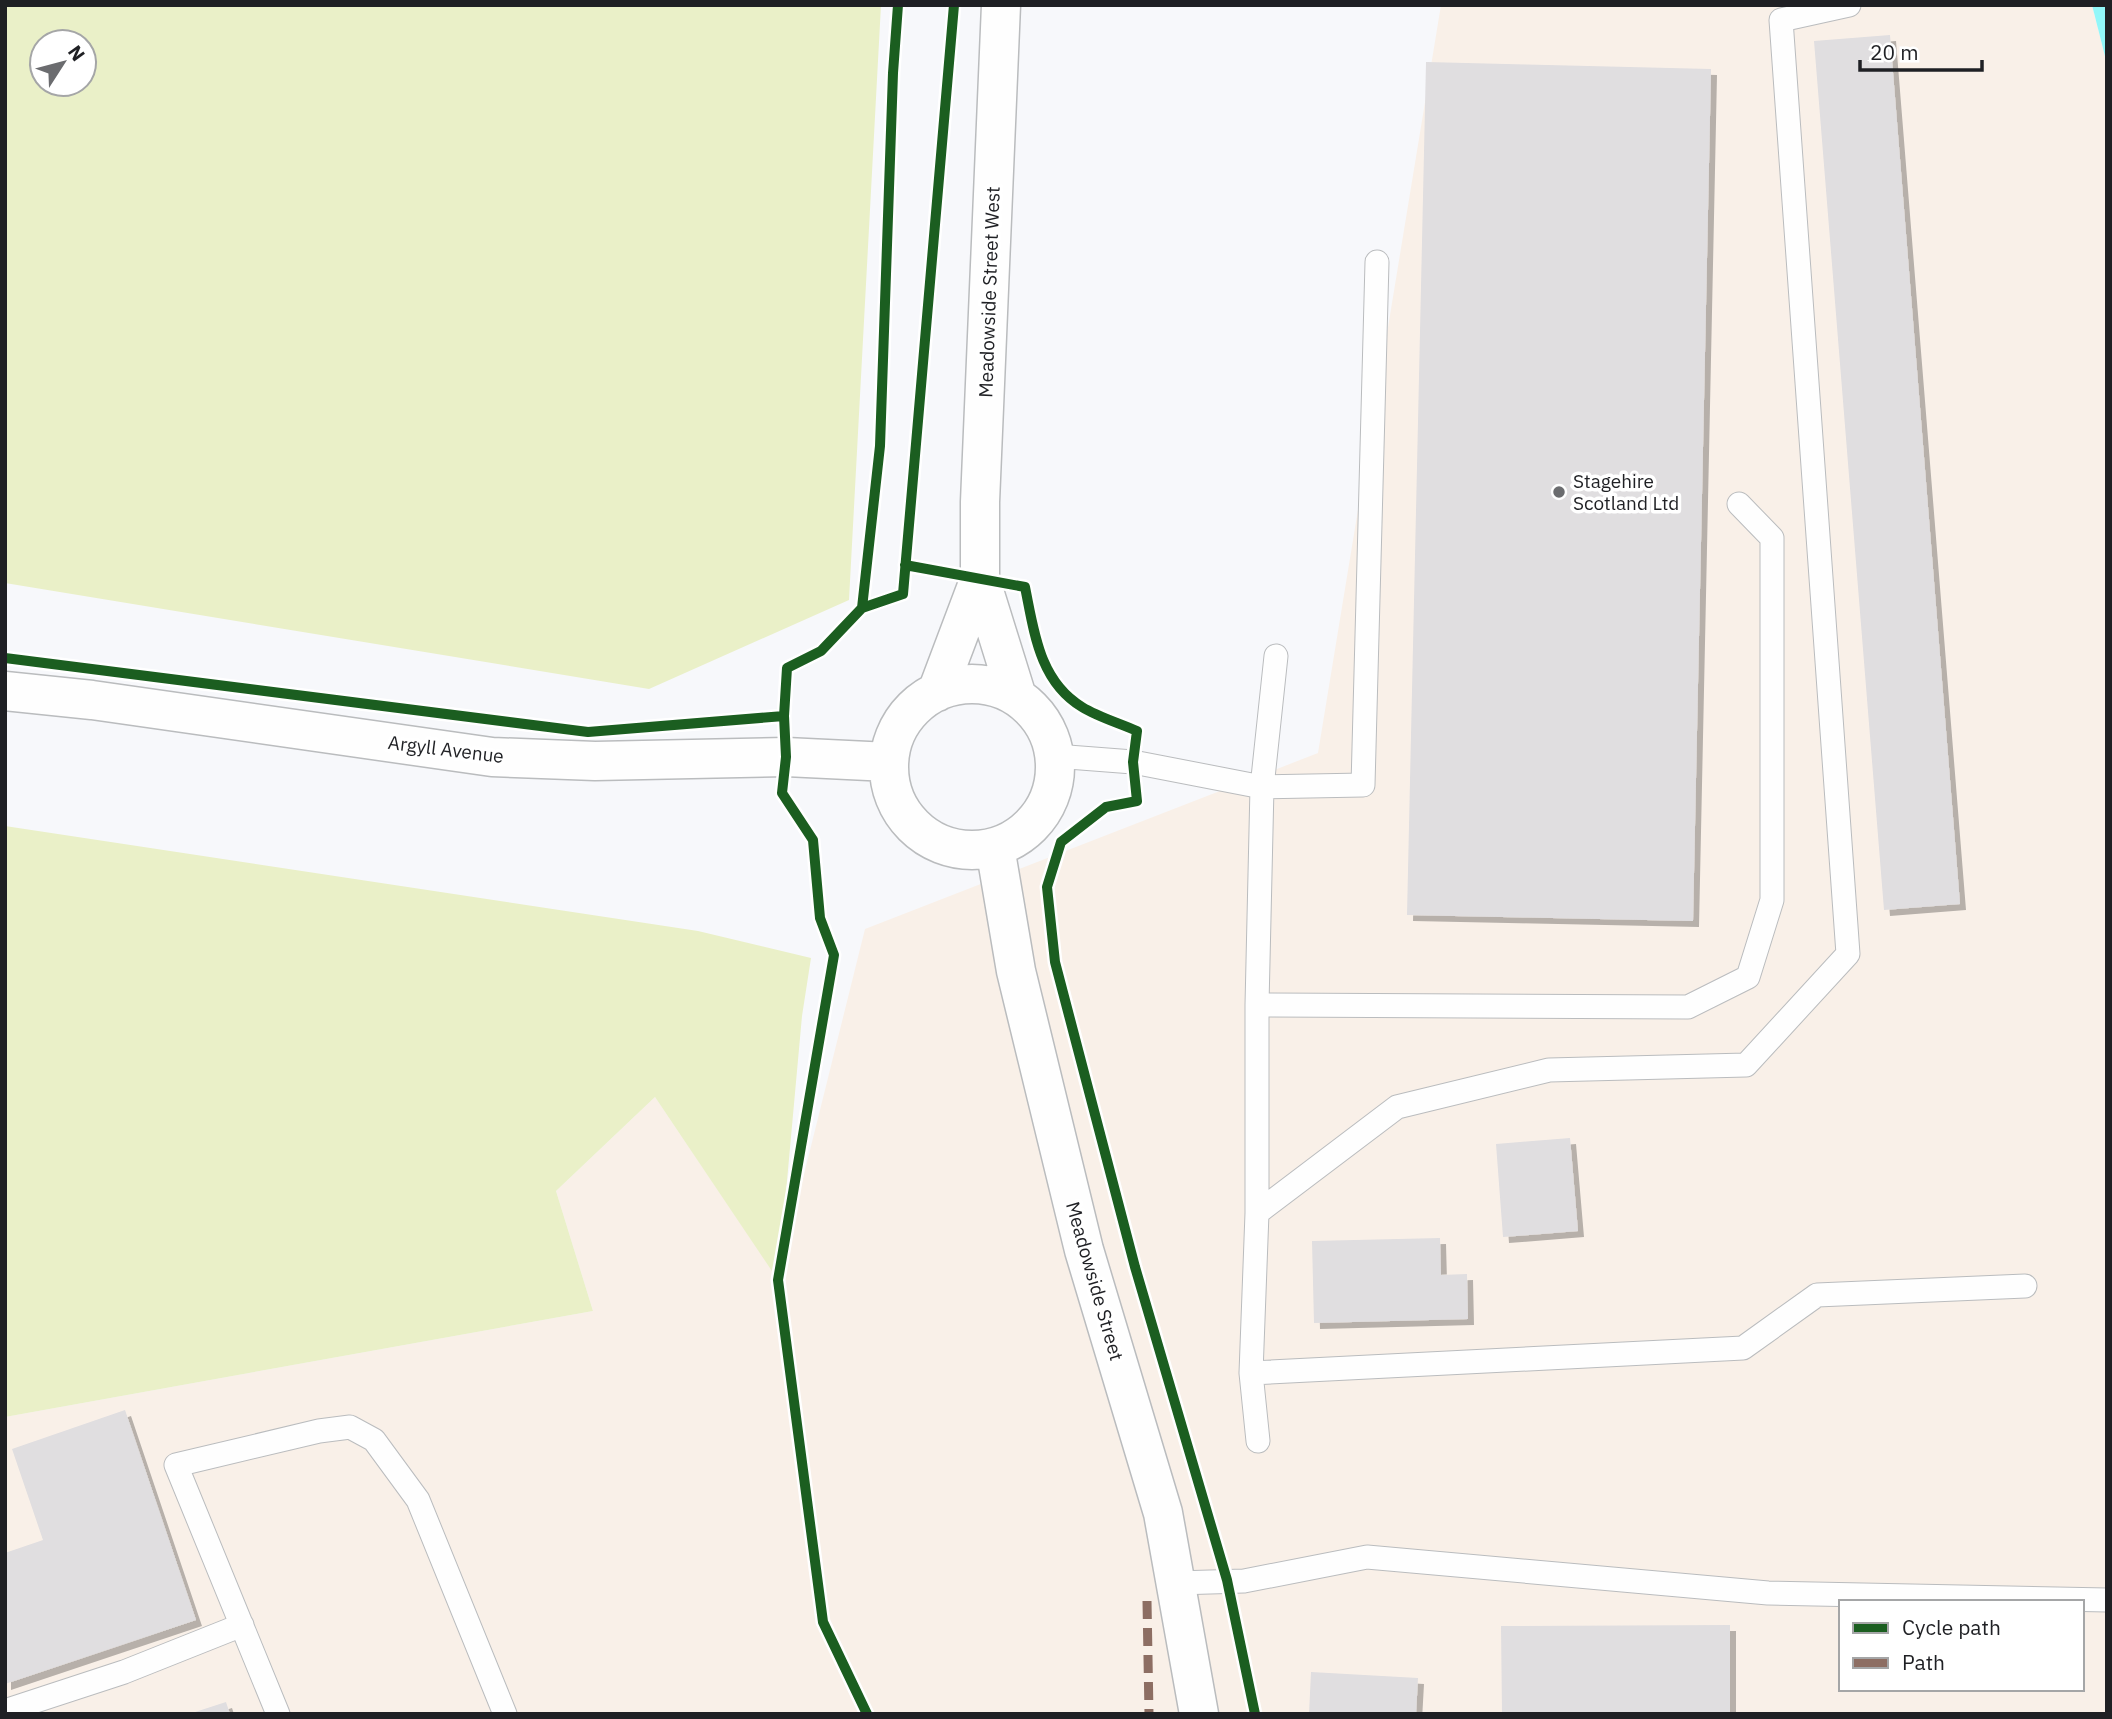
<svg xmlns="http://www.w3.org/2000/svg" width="2112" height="1719" viewBox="0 0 2112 1719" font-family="'IBM Plex Sans',sans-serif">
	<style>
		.industrial { fill: #f9f0e8; fill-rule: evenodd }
		.green { fill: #eaf0c8; fill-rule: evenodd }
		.water { fill: #92f7f9 }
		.building { fill: #e0dee0; filter: url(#shadow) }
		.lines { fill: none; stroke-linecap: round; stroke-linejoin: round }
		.service-casing { stroke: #babcbe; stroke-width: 25 }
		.tertiary-casing { stroke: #babcbe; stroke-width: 41 }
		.service { stroke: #fefefe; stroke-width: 23 }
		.tertiary { stroke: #fefefe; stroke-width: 38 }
		.quiet { stroke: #8d6e63; stroke-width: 9; stroke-dasharray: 18 9; stroke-linecap: butt }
		.cycleway-casing { stroke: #fff; stroke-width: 15 }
		.cycleway { stroke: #1b5e20; stroke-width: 10 }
		.poi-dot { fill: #6b6c6f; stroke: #fff; stroke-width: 2.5 }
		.labels { text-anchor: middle; stroke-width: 7; stroke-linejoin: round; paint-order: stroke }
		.street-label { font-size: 19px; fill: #1f2024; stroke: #fff }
		.poi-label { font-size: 19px; fill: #1f2024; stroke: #fff; text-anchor: start }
	</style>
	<defs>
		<filter id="shadow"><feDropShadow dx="6" dy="6" stdDeviation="0" flood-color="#0004"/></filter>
	</defs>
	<rect width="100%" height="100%" fill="#f7f8fb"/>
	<path class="industrial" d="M1441,5H2092L2107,64V1714H5V1417L593,1311L556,1191L655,1097L778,1279L865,929L1318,753ZM1841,1602H2082V1689H1841Z"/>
	<path class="green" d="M5,5H881L849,600L649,689L5,583ZM42,42H84V84H42Z
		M5,826L698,931L811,958L802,1016L778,1280L655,1097L556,1191L593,1311L5,1417Z"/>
	<path class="water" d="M2092,5H2107V64Z"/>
	<path class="building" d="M1890,35L1960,904L1884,910L1814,41Z
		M1426,62L1711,69L1693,921L1407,915Z
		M1570,1138L1578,1231L1503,1237L1496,1144Z
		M1440,1238L1441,1275L1467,1274L1468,1319L1314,1323L1312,1241Z
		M125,1410L196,1620L5,1684V1553L43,1540L12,1449Z
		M1730,1625V1714H1502L1501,1626Z
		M1311,1672L1418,1678L1416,1714H1309Z
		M226,1702L230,1714H192V1713Z"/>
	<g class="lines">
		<g class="service-casing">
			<path id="service" d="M1055,756L1133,762L1262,787L1363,785L1377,262
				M1257,1005L1688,1007L1748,977L1772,900V538L1739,504
				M1257,1213L1397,1107L1549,1070L1746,1065L1848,954L1781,20L1849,5
				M1251,1373L1743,1348L1817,1295L2025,1286
				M1258,1441L1251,1373L1257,1213V1005L1262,787L1276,656
				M1176,1583L1244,1581L1367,1557L1768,1593L2107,1600
				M5,1711L124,1672L242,1625
				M278,1714L176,1465L319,1431L350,1427L374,1440L418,1500L505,1714"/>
		</g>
		<g class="tertiary-casing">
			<path id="tertiary" d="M1001,5L980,502V578L1017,697
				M889 767a83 83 0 1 1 166 0a83 83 0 1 1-166 0Z
				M5,691L92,700L492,757L595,761L786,757L889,762
				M937,692L980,578
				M995,847L1016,971L1084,1250L1163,1513L1199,1714"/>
		</g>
		<use href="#service" class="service"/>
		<use href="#tertiary" class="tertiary"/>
		<path class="quiet" d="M1147,1601L1149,1714"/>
		<g class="cycleway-casing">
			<path id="cycleway" d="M905,565L1025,587C1034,631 1039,681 1082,707C1098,717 1119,723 1137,731L1133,762L1137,801L1106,807L1061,842L1047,887L1055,962L1135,1267L1227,1580L1255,1714
				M862,608L903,594L954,5
				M5,658L588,732L784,716
				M867,1714L823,1622L778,1280L834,955L820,918L813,840L782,793L786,757L784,716L787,668L821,651L862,608L880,446L893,73L898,5"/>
		</g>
		<use href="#cycleway" class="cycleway"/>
	</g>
	<circle class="poi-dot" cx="1559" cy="492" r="7"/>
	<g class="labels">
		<g class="street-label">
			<text transform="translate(989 292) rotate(-88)" y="7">Meadowside Street West</text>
			<text transform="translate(446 749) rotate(7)" y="7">Argyll Avenue</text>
			<text transform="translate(1095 1281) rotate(74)" y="7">Meadowside Street</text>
		</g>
		<g class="poi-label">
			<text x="1573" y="488">Stagehire<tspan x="1573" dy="22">Scotland Ltd</tspan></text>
		</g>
	</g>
	<rect width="2112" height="1719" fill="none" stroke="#1f2024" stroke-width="14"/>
	<rect x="1839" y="1600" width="245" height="91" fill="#ffffff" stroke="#a5a6a7" stroke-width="2"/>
	<rect x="1853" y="1623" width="35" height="10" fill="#1b5e20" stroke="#a5a6a7" stroke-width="2"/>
	<text x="1902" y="1635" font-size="21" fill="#1f2024">Cycle path</text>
	<rect x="1853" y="1658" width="35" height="10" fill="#8d6e63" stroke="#a5a6a7" stroke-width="2"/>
	<text x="1902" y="1670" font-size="21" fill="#1f2024">Path</text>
	<g transform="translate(63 63) rotate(54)"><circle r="33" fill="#ffffff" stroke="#a5a6a7" stroke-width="2"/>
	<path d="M0-5L12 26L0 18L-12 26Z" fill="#6b6c6f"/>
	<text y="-10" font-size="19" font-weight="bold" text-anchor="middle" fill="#1f2024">N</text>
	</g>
	<path d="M1860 60v10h122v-10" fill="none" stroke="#1f2024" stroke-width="3.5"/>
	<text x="1870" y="60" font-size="21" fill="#1f2024" stroke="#ffffff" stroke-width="5" paint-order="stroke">20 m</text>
</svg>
